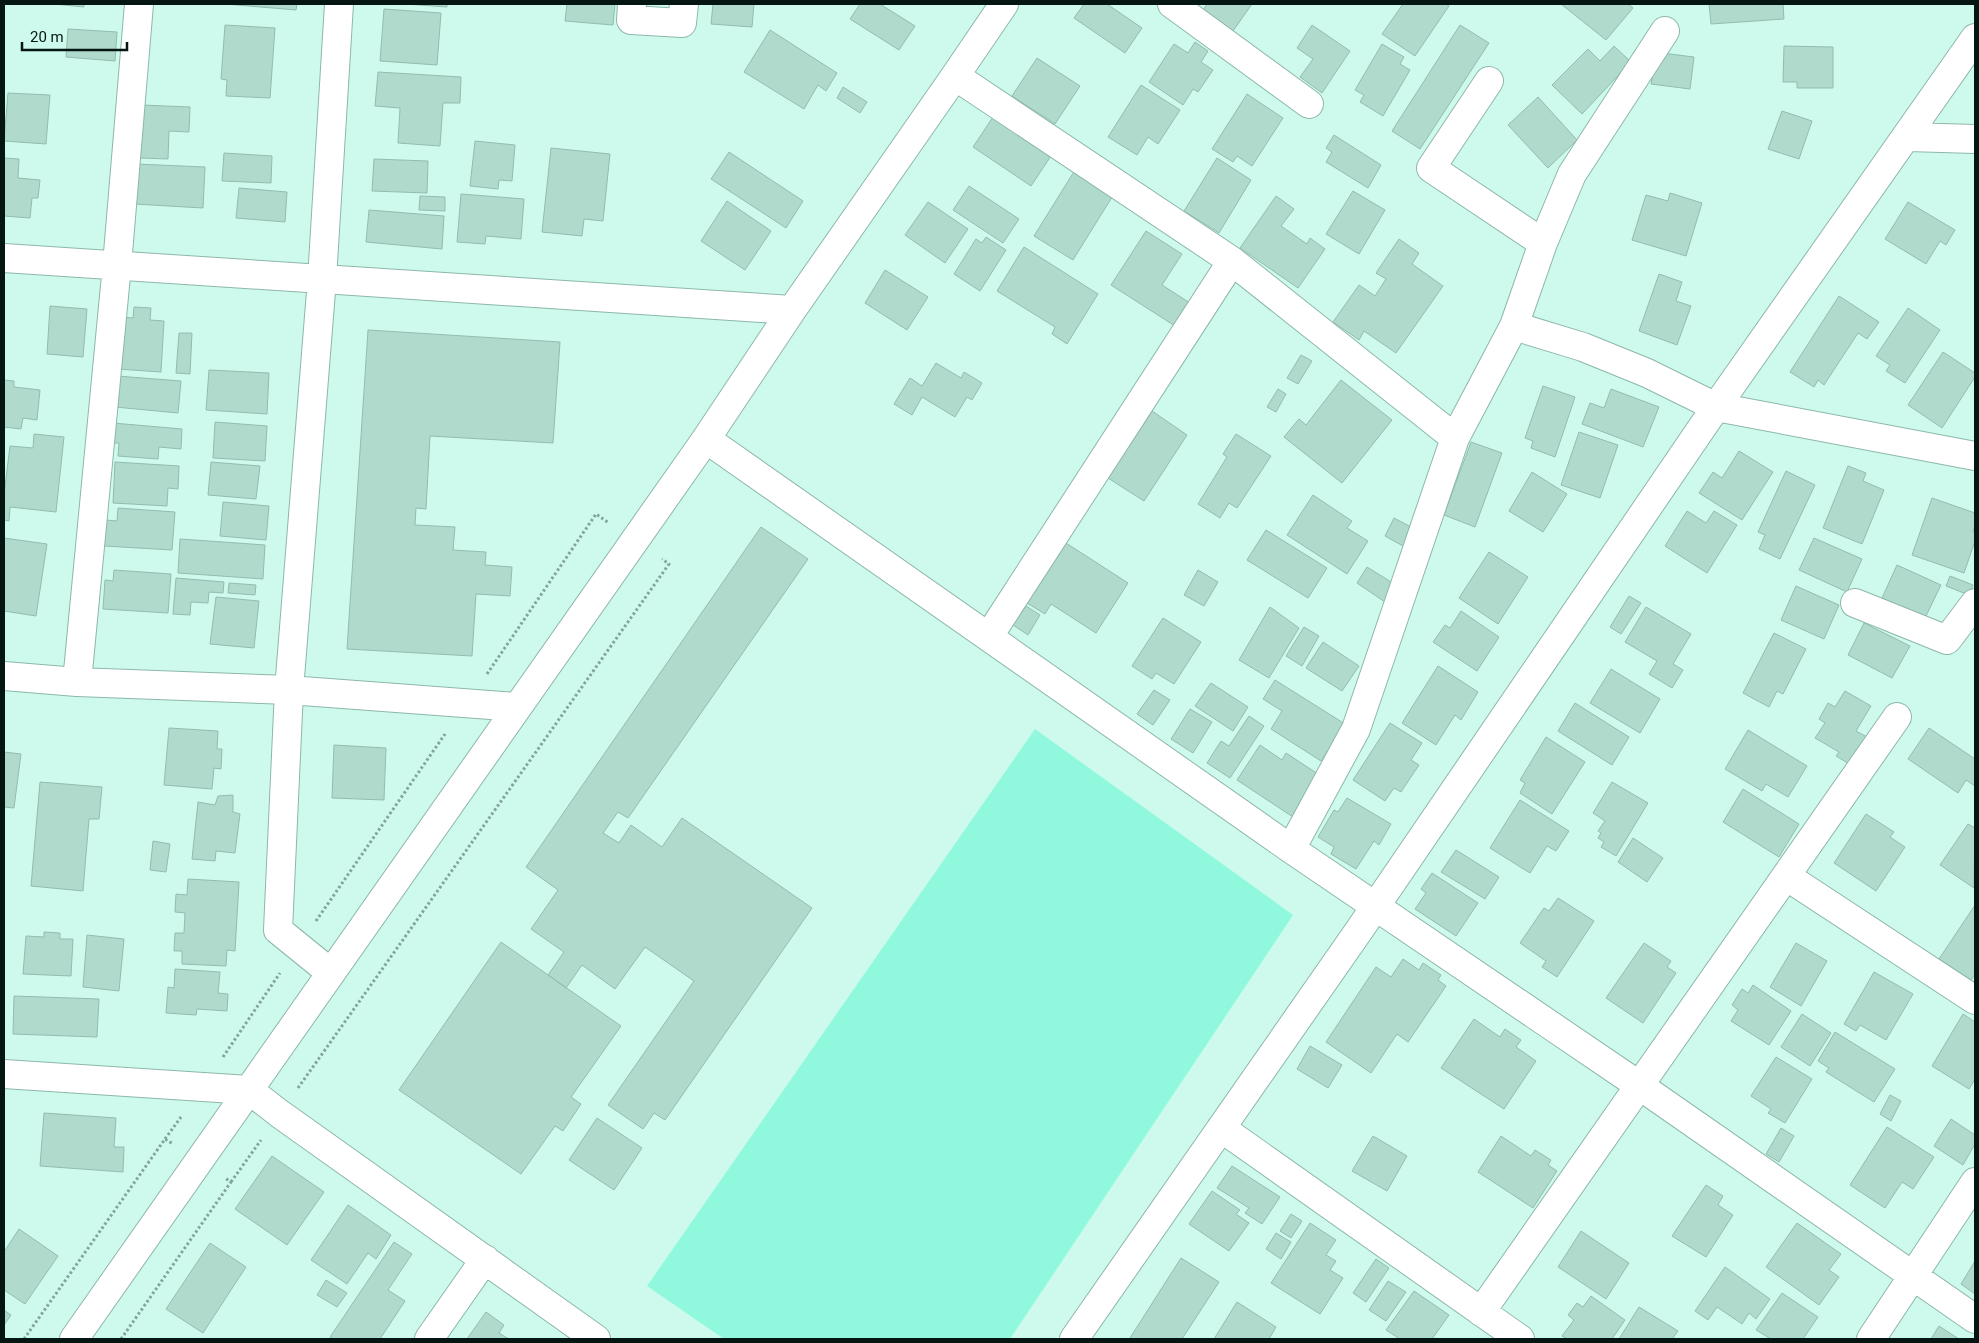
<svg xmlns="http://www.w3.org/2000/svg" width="1979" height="1343" viewBox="0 0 1979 1343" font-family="Roboto,sans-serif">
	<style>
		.green { fill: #90f8dc }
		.building { fill: #afdacc; stroke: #92bcaf }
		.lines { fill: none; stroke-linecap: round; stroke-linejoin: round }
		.minor-casing { stroke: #8db7aa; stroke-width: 30 }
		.path { stroke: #82a49a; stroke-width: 3; stroke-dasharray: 2.5 2.5; stroke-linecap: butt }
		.minor { stroke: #fff; stroke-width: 28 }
	</style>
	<rect width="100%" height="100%" fill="#cefaed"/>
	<path class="green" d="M1035,729L1293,915L1010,1339H724L647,1286Z"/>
	<path class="building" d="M54,4H84V7Z
		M225,4H297L296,10Z
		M405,4H447V7Z
		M567,4H615L613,25L565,21Z
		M713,4H754L752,27L711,24Z
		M860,4H880L915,26L899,50L850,19Z
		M1084,4H1107L1142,28L1125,53L1074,18Z
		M1207,4H1252L1233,31L1203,10Z
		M1403,4H1445L1449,6L1415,56L1382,34Z
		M1561,4H1628L1633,8L1606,40Z
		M1709,4H1783L1784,19L1711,24Z
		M384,9L441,13L437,65L380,61Z
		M225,25L275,28L270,98L226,96L227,80L221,79Z
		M1312,25L1350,51L1322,93L1300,77L1313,59L1297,48Z
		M1460,25L1489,43L1420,149L1392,131Z
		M68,29L117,32L115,61L66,57Z
		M770,30L837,73L826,91L818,85L804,109L744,72Z
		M1195,42L1208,51L1201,62L1213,70L1198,92L1193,89L1183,105L1149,82L1174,44L1188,53Z
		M1382,44L1404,57L1400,64L1410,70L1383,116L1360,102L1364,95L1355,90Z
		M1614,46L1631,62L1582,114L1552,85L1588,49L1600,61Z
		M1784,46L1833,47V88H1797V82H1783Z
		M1662,53L1694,57L1690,89L1651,84L1653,73Z
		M1037,58L1080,86L1055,124L1012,96Z
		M378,72L461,77L460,103H443L440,146L398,143L400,108L375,106Z
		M1141,85L1180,110L1158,144L1148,137L1137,155L1108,137Z
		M843,87L867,102L860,113L837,98Z
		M8,93L50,95L46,144L4,141Z
		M1247,94L1283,118L1252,166L1237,156L1233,162L1212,149Z
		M1538,97L1577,140L1548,168L1508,125Z
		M141,105L190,107L189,132L169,131L168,159L140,158Z
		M1782,111L1812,121L1799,159L1768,149Z
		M993,117L1051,156L1031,186L973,147Z
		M1334,135L1381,165L1368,188L1326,162L1332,152L1326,148Z
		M475,141L515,145L512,181L499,180L498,189L470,186Z
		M551,148L610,154L603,221L584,219L582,236L542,232Z
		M729,152L803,201L786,228L711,179Z
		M224,153L272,156L271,183L222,181Z
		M4,158L19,159L18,178L40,180L38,198H32L30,218L4,216Z
		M1217,158L1251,180L1219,233L1184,211Z
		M374,159L428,161L427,193L372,191Z
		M136,164L205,167L203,208L134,204Z
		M1075,170L1114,194L1073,260L1034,236Z
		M969,186L1019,219L1003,243L953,210Z
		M239,188L287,192L285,222L236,218Z
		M1353,191L1385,210L1359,254L1326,234Z
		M1670,193L1702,203L1686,256L1632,240L1646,195L1668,201Z
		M461,194L524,199L521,239L486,236L485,244L457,242Z
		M420,196L445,197V211L419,210Z
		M1276,196L1294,209L1281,226L1307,244L1310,238L1325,249L1298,288L1240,248Z
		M727,201L771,231L745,270L701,241Z
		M928,202L968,229L945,263L905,235Z
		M1908,202L1955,230L1946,245L1940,241L1926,264L1885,239Z
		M369,210L444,216L442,249L366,242Z
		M1146,231L1182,254L1162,285L1190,303L1175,326L1111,285Z
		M986,237L1006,250L980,291L954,274L976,239L982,243Z
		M1399,239L1419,253L1412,264L1443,286L1396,353L1364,331L1359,340L1333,322L1359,285L1375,296L1386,279L1376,273Z
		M1024,247L1098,294L1067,344L1052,334L1055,327L997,291Z
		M885,270L928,297L907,330L865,303Z
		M1659,274L1682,282L1676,301L1691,306L1677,345L1639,331Z
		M1839,296L1879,322L1867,339L1858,333L1824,385L1818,380L1814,387L1790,372Z
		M50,306L87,309L83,357L47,354Z
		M134,307L151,308L150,320L164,321L161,372L117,369L121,317L133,318Z
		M1908,308L1940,330L1905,383L1886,371L1890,365L1876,356Z
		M368,330L560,342L553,443L430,436L426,509L416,508L415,525L455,527L453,550L486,552L485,565L512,567L510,596L476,594L472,656L347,649Z
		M179,333H192L190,374L176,373Z
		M1943,352L1975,373V377L1942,428L1908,405Z
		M1301,355L1312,361L1298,384L1287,378Z
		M936,363L961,378L964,372L982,383L972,400L967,397L955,417L922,397L912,415L894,404L910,378L922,386Z
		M209,370L269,373L267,414L206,410Z
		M117,376L181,381L178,413L115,407Z
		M4,380L14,381V387L40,390L37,420L23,418L21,429L4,427Z
		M1341,380L1392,420L1342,483L1284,437L1299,419L1306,425Z
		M1543,386L1575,397L1555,457L1531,448L1533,441L1525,438Z
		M1278,389L1286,394L1276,412L1267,407Z
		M1611,389L1659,407L1643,447L1582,424L1590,403L1604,408Z
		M1152,411L1187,435L1144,501L1108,478Z
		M215,422L267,426L265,461L213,458Z
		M113,423L182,429L181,449L159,447L158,459L118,456L119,443H111Z
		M1579,432L1618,445L1600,498L1561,485Z
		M34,434L64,437L56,512L10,507L9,521L4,520V495L10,446L33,448Z
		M1236,434L1271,456L1237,508L1229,503L1220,518L1198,504L1227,457L1223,454Z
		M1471,442L1502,453L1475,527L1444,515Z
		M1739,451L1773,472L1742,520L1699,493L1713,472L1722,478Z
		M115,462L179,466L178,489L168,488L167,506L113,503Z
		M211,462L260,466L256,499L208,495Z
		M1848,466L1866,473L1863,481L1884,490L1862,544L1823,528Z
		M1786,471L1815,485L1780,559L1759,549L1765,535L1758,532Z
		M1532,472L1567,494L1543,532L1509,511Z
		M1313,495L1352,521L1347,528L1368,541L1347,574L1287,535Z
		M1932,498L1975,513V524L1973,532L1975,533V541L1964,573L1912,555Z
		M223,502L269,506L266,540L220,536Z
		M118,508L175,512L172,550L104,546L106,520L117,521Z
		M1687,511L1706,523L1714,511L1737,525L1707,573L1665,546Z
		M1394,518L1413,528L1403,546L1385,536Z
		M761,527L808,559L628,818L618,812L603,833L619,843L631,825L662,847L682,818L812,908L665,1120L654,1113L643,1129L608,1105L694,981L645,947L615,989L582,965L566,988L548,975L564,952L531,929L558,890L526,867Z
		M1266,530L1327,568L1308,598L1247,560Z
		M4,538L47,544L36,616L4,611Z
		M1814,538L1862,559L1847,592L1799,570Z
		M180,539L265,545L263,579L178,573Z
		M1066,543L1128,583L1096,633L1051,604L1045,614L1027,603Z
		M1489,552L1528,577L1498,624L1459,598Z
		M1897,565L1941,585L1925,618L1882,598Z
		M1367,567L1396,585L1385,602L1357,583Z
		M114,570L171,574L168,613L103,609L105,580L113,581Z
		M1198,570L1218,582L1204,606L1184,595Z
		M1950,576L1973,585L1969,595L1946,586Z
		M176,578L224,582L223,593L209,592L208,603L191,602L190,615L173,614Z
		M229,583L256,585L255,595L228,593Z
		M1796,586L1839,605L1824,639L1781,620Z
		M1629,596L1641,603L1621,634L1610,627Z
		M216,597L259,601L254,648L210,644Z
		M1026,606L1040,615L1028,635L1013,625Z
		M1270,607L1299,628L1269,678L1239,660Z
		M1646,607L1691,634L1673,664L1683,670L1672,688L1649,674L1657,661L1625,642Z
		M1461,611L1499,637L1477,671L1433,642L1445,625L1450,628Z
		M1163,618L1201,642L1174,684L1156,673L1152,679L1132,666Z
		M1864,623L1910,646L1892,678L1848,655Z
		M1304,627L1319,636L1302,666L1286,656Z
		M1774,633L1806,649L1783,694L1777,691L1769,707L1743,693Z
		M1323,642L1359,666L1342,691L1306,668Z
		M1438,666L1478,692L1461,720L1455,715L1436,745L1402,723Z
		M1611,669L1660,699L1640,733L1590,703Z
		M1275,680L1345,724L1321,761L1271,729L1282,711L1263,699Z
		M1211,683L1248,707L1233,731L1195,706Z
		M1154,690L1170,700L1153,725L1137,714Z
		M1845,691L1871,706L1856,731L1867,737L1851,765L1836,756L1839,752L1815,738L1825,723L1819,719L1828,703L1835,707Z
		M1575,703L1629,737L1612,765L1558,731Z
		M1190,709L1212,722L1193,753L1171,739Z
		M1249,716L1264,726L1230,778L1207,763L1221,741L1229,746Z
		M1390,723L1422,743L1411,760L1419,765L1401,792L1394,788L1385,801L1353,780Z
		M169,728L218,731L217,749H222L221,769L214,768L212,789L164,785Z
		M1929,728L1975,759V786L1966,780L1958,793L1908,759Z
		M1748,730L1807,766L1788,797L1766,784L1762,791L1725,769Z
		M1546,737L1585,762L1552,814L1520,793L1525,783L1520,780Z
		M334,745L386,748L384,800L332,798Z
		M1260,745L1282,760L1286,753L1321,776L1293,817L1237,780Z
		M4,752L21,754L14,808L4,807Z
		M40,782L102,787L99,819H89L83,891L31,886Z
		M1612,782L1648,803L1616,856L1601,847L1604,842L1598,838L1601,833L1598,831L1605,821L1593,813Z
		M1743,789L1799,824L1779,857L1723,822Z
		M233,795V812L240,814L235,853L216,851L215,861L192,859L198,802L215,805L218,796Z
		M1347,798L1391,824L1379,845L1374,841L1356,869L1331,854L1334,847L1318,837L1334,810L1338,812Z
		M1520,800L1569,831L1556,851L1547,846L1530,873L1490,848Z
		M1866,814L1894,832L1890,837L1905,847L1876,891L1834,863Z
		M1968,824L1975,828L1974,888L1940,865Z
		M1633,838L1663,858L1647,882L1618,862Z
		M153,841L170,844L166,872L150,870Z
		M1456,850L1499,877L1485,899L1441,872Z
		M1432,873L1478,903L1456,936L1415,909L1426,893L1421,889Z
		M188,879L239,882L235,951L227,950L226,966L182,964V951H174L175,933H184L185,913L175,912L176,894L187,895Z
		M1558,898L1594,921L1557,977L1542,967L1546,961L1520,943L1544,908L1549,911Z
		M1975,905V974L1971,980L1939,959Z
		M44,932L60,933V939H73L71,976L23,974L26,936L44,937Z
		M87,935L124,939L119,991L83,987Z
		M501,942L621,1026L571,1097L581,1104L563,1131L555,1126L521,1174L399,1090Z
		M1644,943L1671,961L1667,967L1676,973L1643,1023L1606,998Z
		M1796,943L1827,961L1801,1006L1770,987Z
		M1403,959L1419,970L1423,963L1441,975L1438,980L1446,986L1408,1042L1397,1034L1371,1073L1326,1042L1376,967L1391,977Z
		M175,969L220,972L218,993L228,994L227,1011L197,1009L196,1015L166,1013L168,987L174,988Z
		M1874,972L1913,994L1886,1040L1860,1025L1856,1031L1844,1024Z
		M1753,985L1791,1011L1769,1045L1731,1021L1738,1010L1732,1005L1742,989L1748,993Z
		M14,996L99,999L97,1037L13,1034Z
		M1802,1014L1831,1033L1810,1066L1781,1047Z
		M1963,1014L1975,1022V1079L1969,1089L1932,1066Z
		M1474,1019L1500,1037L1505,1029L1521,1040L1516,1047L1536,1061L1504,1109L1441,1068Z
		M1835,1032L1895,1069L1874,1102L1826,1072L1829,1068L1818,1061Z
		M1310,1046L1342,1065L1328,1088L1297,1069Z
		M1776,1057L1812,1079L1785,1123L1768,1113L1771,1109L1751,1096Z
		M1890,1095L1901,1101L1891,1121L1880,1114Z
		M44,1113L116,1118L114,1147H124L123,1172L40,1166Z
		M597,1118L642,1148L614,1190L569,1160Z
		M1951,1119L1975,1135V1144L1963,1165L1934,1146Z
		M1887,1127L1934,1157L1913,1189L1902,1182L1885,1208L1850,1185Z
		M1781,1128L1794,1136L1779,1162L1766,1154Z
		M1373,1136L1407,1156L1387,1191L1352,1171Z
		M1501,1136L1531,1156L1535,1150L1551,1160L1548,1165L1557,1171L1533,1208L1478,1172Z
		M272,1156L324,1192L287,1245L235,1209Z
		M1232,1166L1280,1197L1262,1224L1245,1213L1249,1208L1217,1188Z
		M1706,1185L1723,1196L1718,1205L1733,1215L1706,1257L1672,1236Z
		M1212,1191L1240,1210L1236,1214L1249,1223L1229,1251L1189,1224Z
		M348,1205L391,1235L376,1259L368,1253L347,1284L311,1260Z
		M1291,1214L1302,1221L1291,1238L1280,1231Z
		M1310,1223L1336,1240L1326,1255L1336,1261L1330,1270L1343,1278L1320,1314L1271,1283Z
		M1797,1223L1841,1254L1829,1270L1839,1277L1819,1305L1766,1267Z
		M19,1229L58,1256L25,1304L4,1290V1252Z
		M1581,1231L1629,1263L1606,1299L1558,1267Z
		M1276,1233L1291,1242L1281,1259L1266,1249Z
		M394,1242L412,1254L388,1290L405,1301L380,1339H334L330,1337Z
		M210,1243L246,1267L203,1333L166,1309Z
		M1181,1258L1219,1282L1182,1339H1132L1130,1338Z
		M1376,1259L1389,1268L1366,1302L1353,1293Z
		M1975,1261V1294L1961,1284Z
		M1725,1267L1770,1299L1756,1319L1749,1313L1742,1324L1717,1307L1708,1320L1695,1311Z
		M326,1280L347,1293L337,1307L317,1295Z
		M1388,1281L1406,1292L1386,1321L1369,1310Z
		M1414,1291L1449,1315L1432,1339H1400L1386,1330Z
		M1782,1293L1818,1317L1803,1339H1771L1756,1330Z
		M1591,1296L1625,1320L1612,1339H1567L1562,1336L1574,1320L1568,1315L1577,1303L1583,1307Z
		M1237,1302L1276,1327L1269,1339H1214Z
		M1639,1307L1678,1331L1672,1339H1619Z
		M4,1310L11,1315L4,1325Z
		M486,1312L504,1325L499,1333L509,1339H467Z
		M1939,1326L1959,1339H1931Z"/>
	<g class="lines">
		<g class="minor-casing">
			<path id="minor" d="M632,4L631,20L682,23L684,4
				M1172,4L1309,104
				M955,76L1232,261L1455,438
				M1489,81L1431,168L1543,243
				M1908,137L1975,139
				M4,258L792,310
				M1514,326L1583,347L1647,373L1716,407L1975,456
				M706,439L1291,849L1640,1086L1975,1319
				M1855,603L1947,640L1975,603
				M989,636L1232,261
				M4,676L77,682L289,690L517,707
				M77,682L117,265L139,4
				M1291,849L1356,729L1455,438L1514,326L1543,243L1572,174L1665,31
				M1786,876L1975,1000
				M331,973L278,930L289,690L322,279L339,4
				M4,1074L249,1090L280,1114L596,1339
				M1221,1128L1520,1339
				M1481,1312L1897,717
				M74,1339L706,439L792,310L955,76L1004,4
				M429,1339L485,1259
				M1074,1339L1360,929L1716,407L1975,38
				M1871,1339L1975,1182"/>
		</g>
		<path class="path" d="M487,674L596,514L609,523
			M316,921L445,734
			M223,1057L280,973
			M298,1088L669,564L662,559
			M165,1139L181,1117
			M231,1182L261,1140
			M24,1339L165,1139L173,1144
			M121,1339L231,1182L225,1178"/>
		<use href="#minor" class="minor"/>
	</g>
	<rect width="1979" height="1343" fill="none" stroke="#051511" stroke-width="10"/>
	<path d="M22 42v8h105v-8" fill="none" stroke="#051511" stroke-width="2.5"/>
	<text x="30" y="42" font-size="15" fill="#051511" stroke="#cefaed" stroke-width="4" paint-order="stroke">20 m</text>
</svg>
